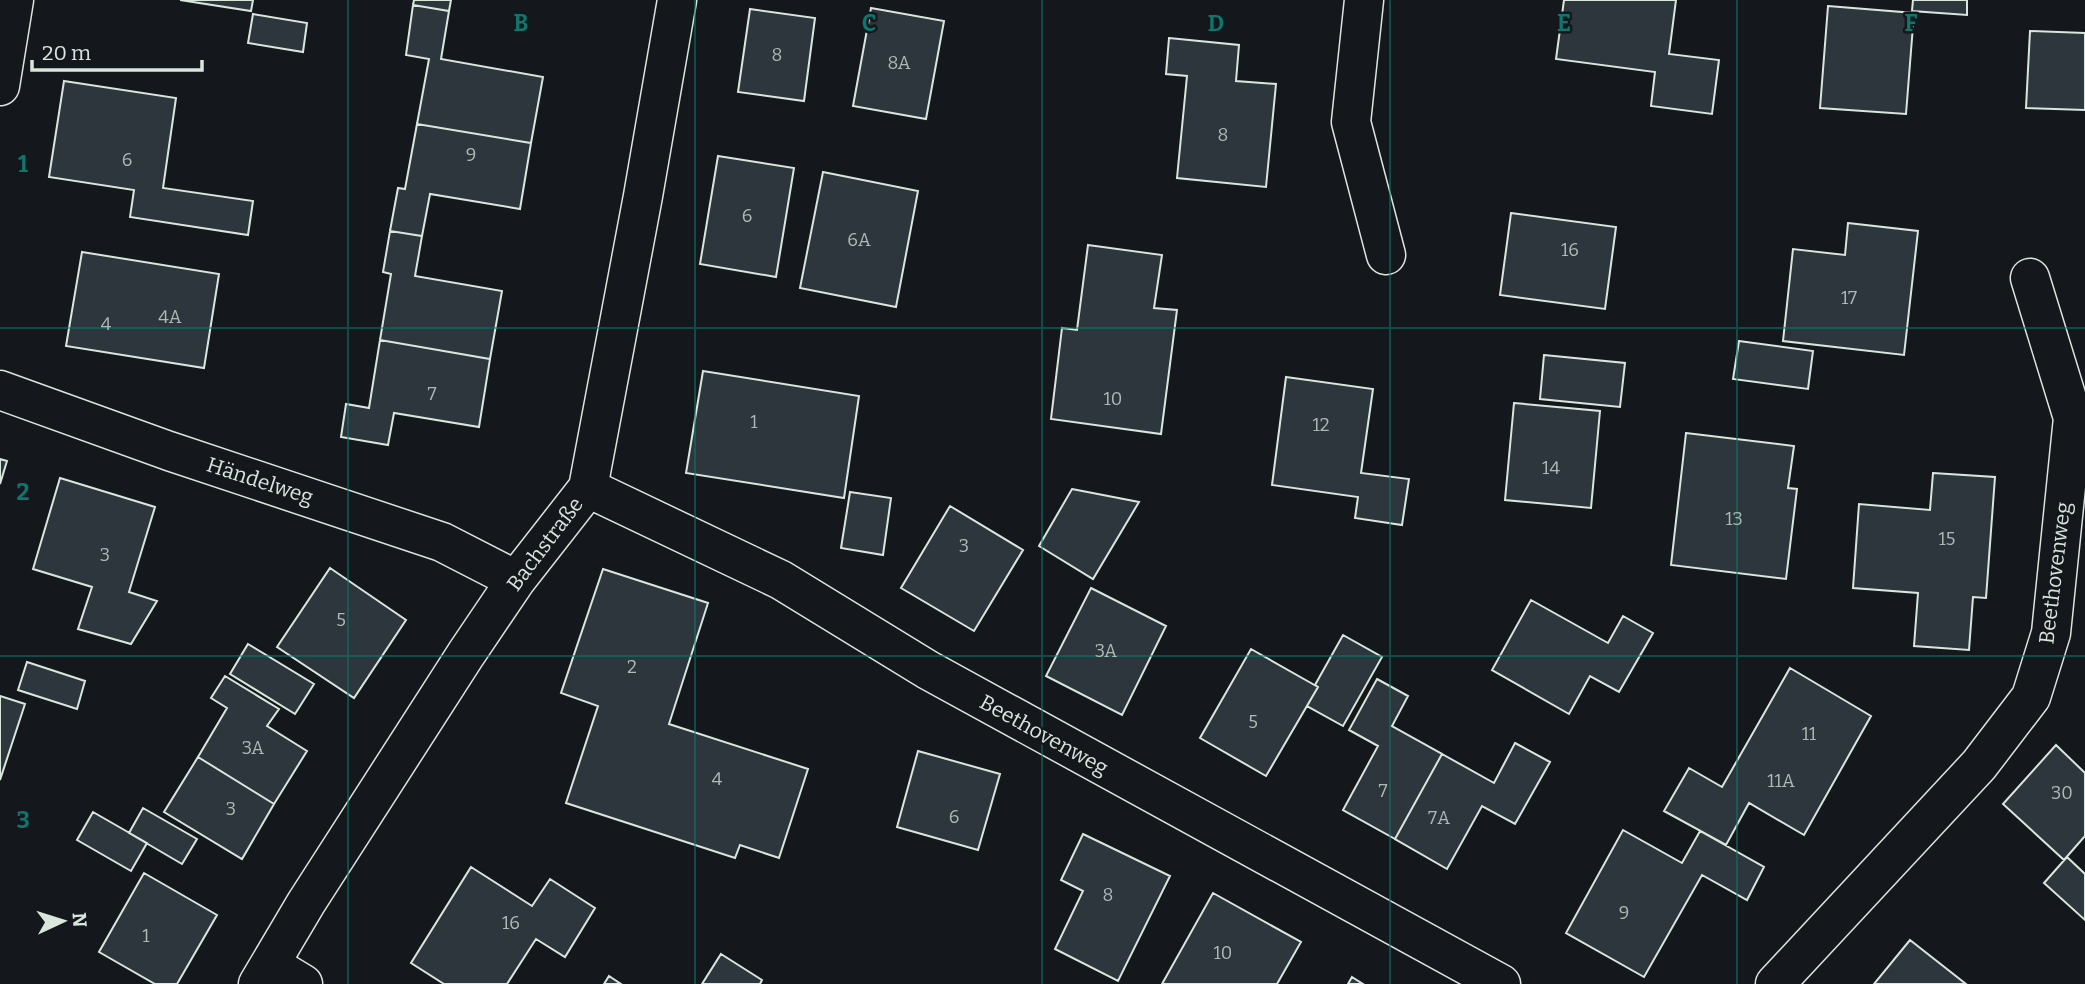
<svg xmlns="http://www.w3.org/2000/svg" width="2085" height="984" viewBox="0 0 2085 984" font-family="Bitter,serif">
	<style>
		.building { fill: #2c363c; stroke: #d8e6dc; stroke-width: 2 }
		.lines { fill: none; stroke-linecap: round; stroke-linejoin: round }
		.street-casing { stroke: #d8e6dc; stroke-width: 41 }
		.street { stroke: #14181c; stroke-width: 38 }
		.grid { fill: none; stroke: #0f766e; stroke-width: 2; stroke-opacity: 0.55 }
		.labels { text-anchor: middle; stroke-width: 5; stroke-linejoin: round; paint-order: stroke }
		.number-label { font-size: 18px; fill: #adbab4 }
		.street-label { font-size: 21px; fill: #d8e6dc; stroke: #14181c }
		.grid-label { font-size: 23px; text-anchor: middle; font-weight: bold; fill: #0f766e; stroke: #14181c; stroke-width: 5; stroke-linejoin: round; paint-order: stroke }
	</style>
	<rect width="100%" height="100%" fill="#14181c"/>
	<path class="building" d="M180,0H253L251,11Z
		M414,0H451L449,11L413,5Z
		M1564,0H1676L1669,54L1719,60L1712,114L1651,106L1655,72L1556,59Z
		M1913,0H1967V15L1912,11Z
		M413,5L449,11L441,59L543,77L531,143L417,124L429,59L406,55Z
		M1828,6L1914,13L1906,114L1820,108Z
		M871,8L944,21L926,119L853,106Z
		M750,9L815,18L804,101L738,92Z
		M253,14L307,23L303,52L248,43Z
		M2030,31L2085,33V110L2026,108Z
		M1169,38L1239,45L1236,81L1276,84L1266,187L1177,178L1187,76L1166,74Z
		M64,81L176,98L163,188L253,201L248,235L130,217L134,190L49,177Z
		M417,124L531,143L520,209L430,194L422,236L390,231L398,188L405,189Z
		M718,156L794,168L776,277L700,264Z
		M823,172L918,191L896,307L800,288Z
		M1511,213L1616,227L1605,309L1500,295Z
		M1848,223L1918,231L1904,355L1783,341L1793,249L1845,255Z
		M390,231L422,236L415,276L502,291L490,359L380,340L391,274L383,272Z
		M1088,245L1162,255L1154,308L1177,310L1161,434L1051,419L1062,328L1077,330Z
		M82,252L219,274L204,368L66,346Z
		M380,340L490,359L479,427L394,413L388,445L341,437L346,404L369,408Z
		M1739,341L1813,351L1808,389L1733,379Z
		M1544,355L1625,363L1620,407L1540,399Z
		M703,371L859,396L844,498L686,473Z
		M1286,377L1373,389L1361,473L1409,479L1402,525L1355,518L1358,497L1272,485Z
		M1514,403L1600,411L1591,508L1505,500Z
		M1686,433L1794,446L1788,488L1797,489L1786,579L1671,565Z
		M0,459L7,461L0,484Z
		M1933,473L1995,477L1986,598L1973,597L1969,650L1914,646L1918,593L1853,588L1859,504L1930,510Z
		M60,478L155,507L129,592L157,601L131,644L78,629L92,587L33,569Z
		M1072,489L1139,502L1093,579L1039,546Z
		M850,492L891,498L883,555L841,548Z
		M950,506L1023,550L974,631L901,588Z
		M330,568L406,620L354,698L277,647Z
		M603,569L708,603L669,724L808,769L779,858L740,845L735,858L566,803L598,706L561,693Z
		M1091,588L1166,626L1122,715L1046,676Z
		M1531,600L1608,643L1623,616L1653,633L1619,692L1590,676L1569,714L1492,670Z
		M1343,635L1382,657L1343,726L1307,706L1318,687L1315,685Z
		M248,644L314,684L295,714L230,674Z
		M1251,649L1318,687L1266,776L1200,738Z
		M27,662L85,681L77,709L18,690Z
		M1790,668L1871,716L1804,835L1749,803L1726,845L1664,811L1689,768L1722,787Z
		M225,676L279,709L267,726L307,751L274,804L198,757L227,708L211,698Z
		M1377,679L1408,696L1392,726L1442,754L1395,839L1343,810L1378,746L1349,730Z
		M0,696L25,704L0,780Z
		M1515,743L1550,762L1515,824L1482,806L1447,869L1395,839L1442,754L1494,783Z
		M2056,745L2085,773V836L2064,860L2003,804Z
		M918,751L1000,774L978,850L897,827Z
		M198,757L274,804L242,859L164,812Z
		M143,808L197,839L182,864L129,833Z
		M93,812L147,843L131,871L77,840Z
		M1623,830L1682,863L1700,831L1764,867L1747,900L1702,875L1644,977L1566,933Z
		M1083,834L1170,876L1118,981L1055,949L1083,891L1061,880Z
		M2067,857L2085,874V920L2044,883Z
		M471,867L532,906L550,879L595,908L565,957L536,939L507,984H444L411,963Z
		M144,873L217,915L177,984H155L99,952Z
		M1213,893L1301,942L1277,984H1162Z
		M1910,940L1966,984H1874Z
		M721,954L762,980L760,984H702Z
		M609,976L621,984H604Z
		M1352,977L1363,984H1348Z"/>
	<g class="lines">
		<g class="street-casing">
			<path id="street" d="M1364,0L1351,122L1386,255
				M0,86L14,0
				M0,390L169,451L442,542L516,580
				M588,488L781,580L928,670L1501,984
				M270,964L303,984
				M258,984L306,903L466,654L516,580L588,488L643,196L677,0
				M1775,984L1979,765L2031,697L2051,633L2073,418L2030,278"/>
		</g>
		<use href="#street" class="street"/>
	</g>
	<path class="grid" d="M348,0V984M695,0V984M1042,0V984M1390,0V984M1737,0V984M0,328H2085M0,656H2085"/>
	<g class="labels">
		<g class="number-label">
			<text x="777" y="61">8</text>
			<text x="899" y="69">8A</text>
			<text x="1223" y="141">8</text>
			<text x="471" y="161">9</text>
			<text x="127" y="166">6</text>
			<text x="747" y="222">6</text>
			<text x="859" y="246">6A</text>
			<text x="1570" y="256">16</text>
			<text x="1849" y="304">17</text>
			<text x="170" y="323">4A</text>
			<text x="106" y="330">4</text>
			<text x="432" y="400">7</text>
			<text x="1113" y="405">10</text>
			<text x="754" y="428">1</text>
			<text x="1321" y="431">12</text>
			<text x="1551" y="474">14</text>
			<text x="1734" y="525">13</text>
			<text x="1947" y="545">15</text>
			<text x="964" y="552">3</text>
			<text x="105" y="561">3</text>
			<text x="341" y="626">5</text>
			<text x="1106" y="657">3A</text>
			<text x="632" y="673">2</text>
			<text x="1253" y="728">5</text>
			<text x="1809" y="740">11</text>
			<text x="253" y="754">3A</text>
			<text x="717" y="785">4</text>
			<text x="1781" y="787">11A</text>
			<text x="1383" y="797">7</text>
			<text x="2062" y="799">30</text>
			<text x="231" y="815">3</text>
			<text x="954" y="823">6</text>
			<text x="1439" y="824">7A</text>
			<text x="1108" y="901">8</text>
			<text x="1624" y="919">9</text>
			<text x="511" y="929">16</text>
			<text x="146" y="942">1</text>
			<text x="1223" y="959">10</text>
		</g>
		<g class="street-label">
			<text transform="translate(260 481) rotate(18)" y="7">Händelweg</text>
			<text transform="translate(545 544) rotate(-53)" y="7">Bachstraße</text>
			<text transform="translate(2055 573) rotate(-83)" y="7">Beethovenweg</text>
			<text transform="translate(1044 735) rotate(29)" y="7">Beethovenweg</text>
		</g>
	</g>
	<g class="grid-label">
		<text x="521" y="31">B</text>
		<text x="869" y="31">C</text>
		<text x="1216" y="31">D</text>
		<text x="1564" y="31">E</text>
		<text x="1911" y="31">F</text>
		<text x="23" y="172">1</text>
		<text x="23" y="500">2</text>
		<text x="23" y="828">3</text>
	</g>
	<g transform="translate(63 921) rotate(86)" stroke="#14181c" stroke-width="5" paint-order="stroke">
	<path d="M0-5L12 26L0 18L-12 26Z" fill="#d8e6dc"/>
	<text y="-10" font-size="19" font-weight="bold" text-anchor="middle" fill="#d8e6dc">N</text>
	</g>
	<path d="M32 60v10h170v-10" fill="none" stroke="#d8e6dc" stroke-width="3.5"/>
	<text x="42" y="60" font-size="21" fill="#d8e6dc" stroke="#14181c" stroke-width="5" paint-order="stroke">20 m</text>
</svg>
